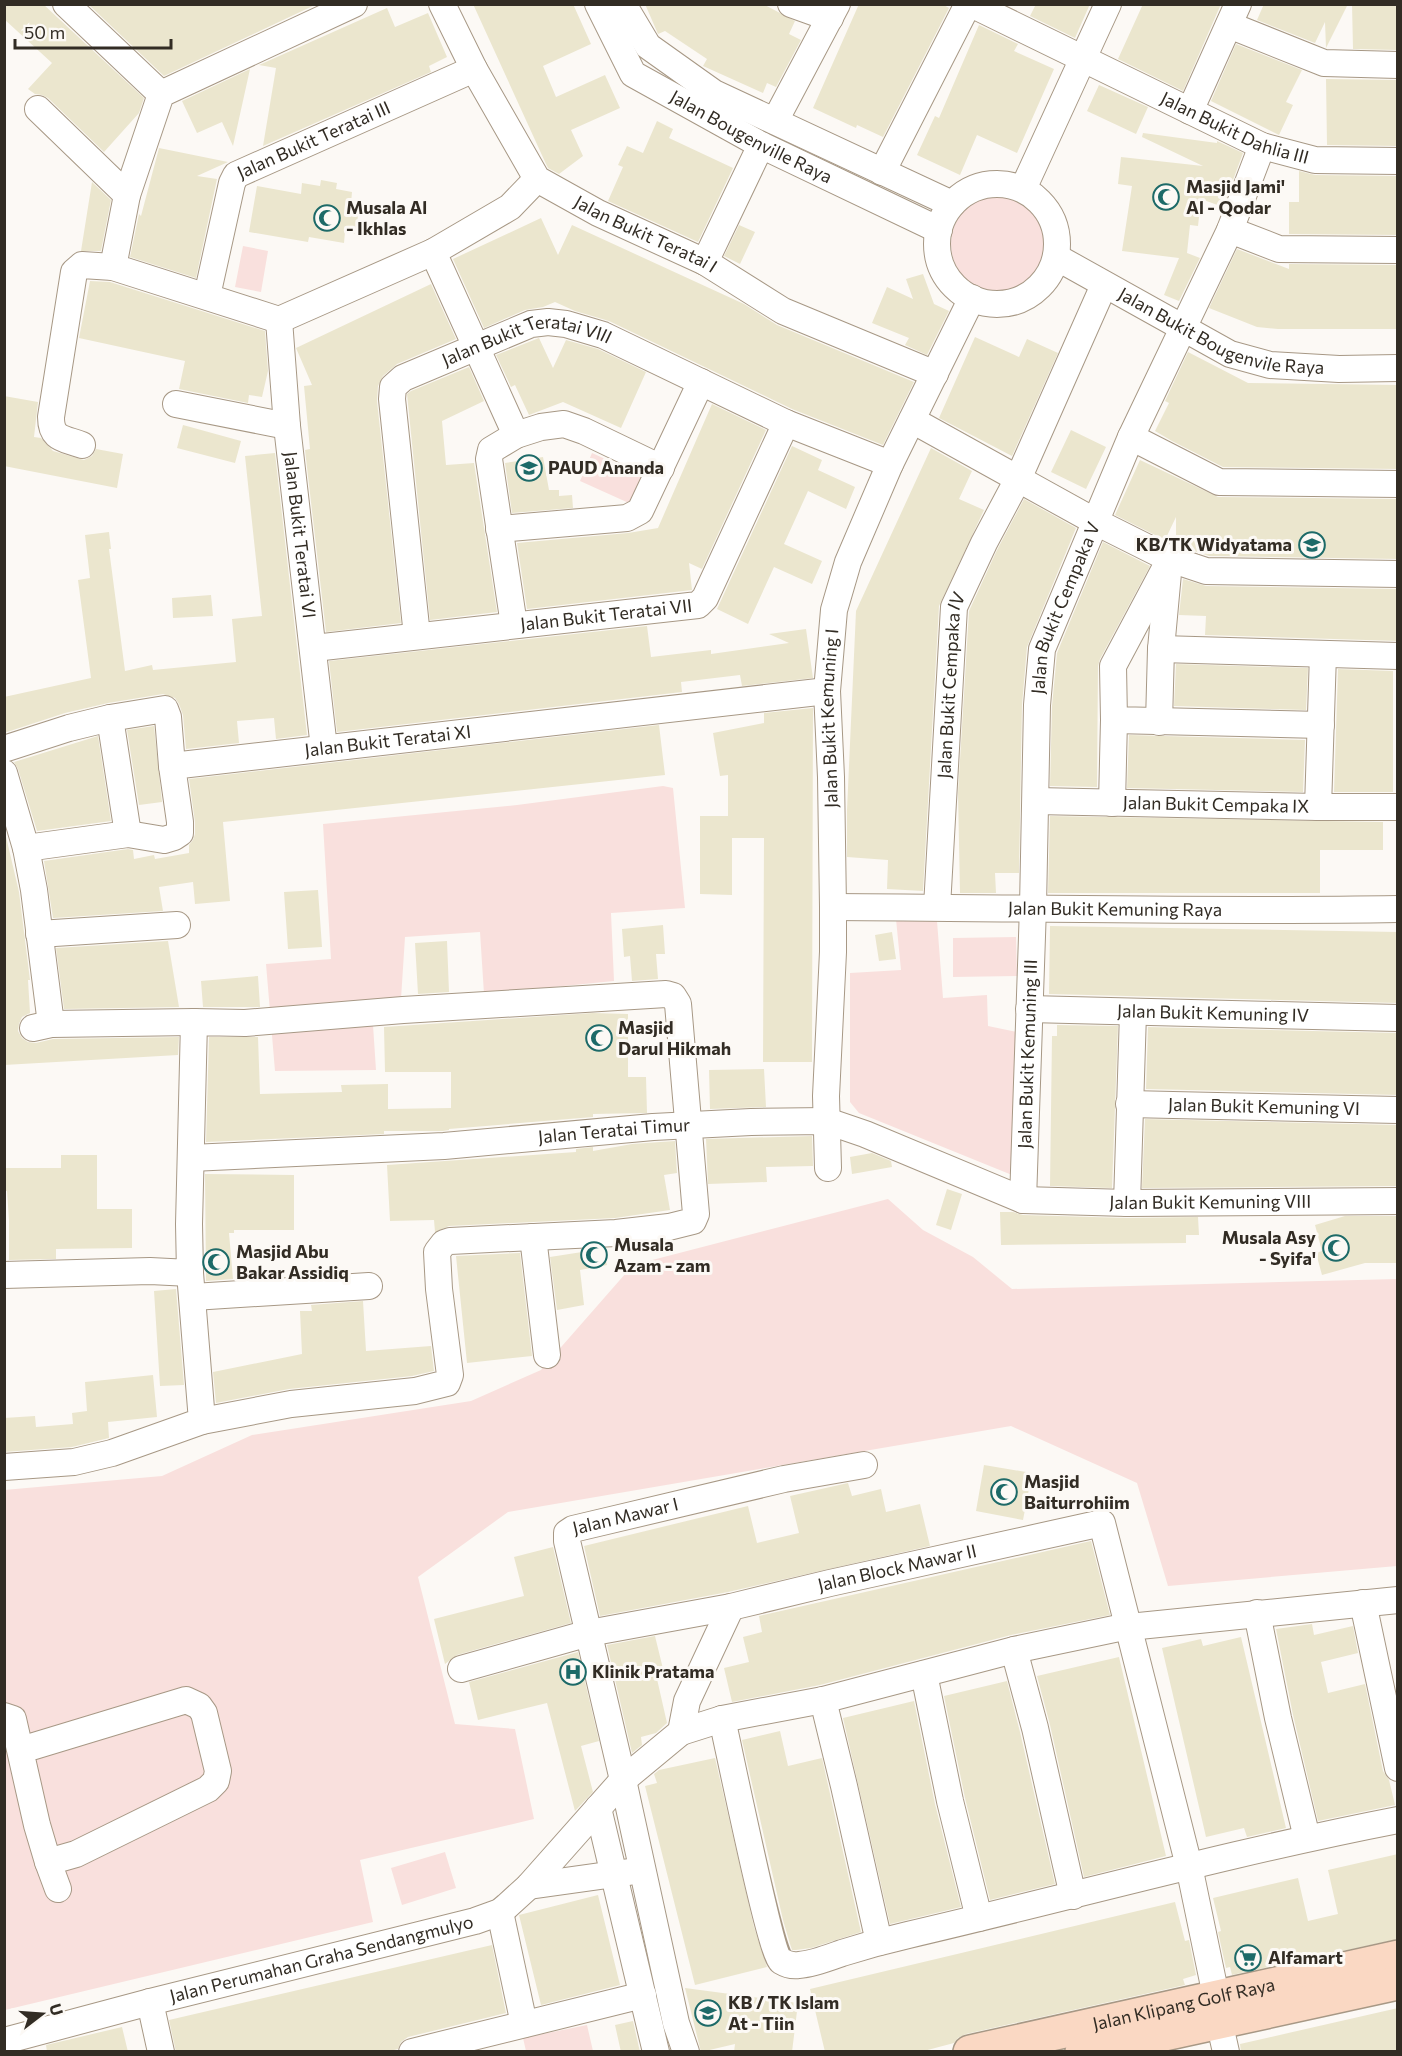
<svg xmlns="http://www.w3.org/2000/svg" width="1402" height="2056" viewBox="0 0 1402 2056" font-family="Commissioner,sans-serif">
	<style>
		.green { fill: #f9e0dd }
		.building { fill: #ebe6ce }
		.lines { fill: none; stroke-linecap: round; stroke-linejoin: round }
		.street-casing { stroke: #a79885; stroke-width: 28 }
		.secondary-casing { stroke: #a79885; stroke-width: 36 }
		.street { stroke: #fff; stroke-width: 26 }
		.secondary { stroke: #fad8c3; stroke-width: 33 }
		.labels { text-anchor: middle; stroke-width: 6; stroke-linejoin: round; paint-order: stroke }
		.street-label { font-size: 18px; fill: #322c24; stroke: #fcf9f5 }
		.poi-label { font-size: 18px; font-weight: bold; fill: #322c24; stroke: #fcf9f5; text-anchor: start }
	</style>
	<rect width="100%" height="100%" fill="#fcf9f5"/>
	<path class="green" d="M951 244a49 49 0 1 1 98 0a49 49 0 1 1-98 0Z
		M243,246L268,251L261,292L235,287Z
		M592,453L643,476L631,504L580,481Z
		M663,786L673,788L685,908L611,913L614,981L484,994L480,932L405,937L401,999L324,1003L325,1028L373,1025L376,1070L275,1071L266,964L331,959L323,824L517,805Z
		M896,919L937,921L943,998L987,995L988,1026L1021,1033L1012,1175L859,1113L850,1102V973L901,970Z
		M1016,937L1017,976L953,977V938Z
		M888,1199L923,1230L973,1257L1012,1289L1397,1279V1566L1168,1586L1137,1483L1011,1426L508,1512L418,1577L455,1724L515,1729L534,1819L360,1860L373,1922L5,2010L4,1490L162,1476L252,1435L471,1401L541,1370L633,1265Z
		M445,1852L456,1888L402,1905L391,1868Z
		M587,2025L593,2051H526L523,2038Z"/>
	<path class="building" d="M4,4H43L144,98L139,113L104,152L48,98L42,95L35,94L28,89L52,63L4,19Z
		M88,4H317L164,76Z
		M473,4H573L591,44L543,66L556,97L605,75L620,108L571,130L583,156L559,174L548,168L546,164Z
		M645,4H763L795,21L789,34L801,40L776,87L767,83L763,93L703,66L707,59L665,31L658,34Z
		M859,4H942L949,8L883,137L857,125L856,128L813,108Z
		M1036,4H1090L1075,38L1030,16Z
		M1143,4H1221L1183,91L1118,59Z
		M1264,4H1348L1326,48L1325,22L1315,43L1257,20Z
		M1352,4H1398V50L1353,49Z
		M387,8L395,27L428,13L447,57L429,66L431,72L263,146L276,68L259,65Z
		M979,25L1018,44L1014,51L1054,69L1017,153L977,135L960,175L917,155L935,116L939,118Z
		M1236,44L1302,70L1286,102L1293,105L1279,135L1211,101Z
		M250,69L233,146L222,122L197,133L182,101Z
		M1326,79L1398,80V146L1327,145Z
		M1099,85L1148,107L1136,134L1087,111Z
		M657,121L673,129L669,138L733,168L698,242L608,201L623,167L618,165L627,146L643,153Z
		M1143,133L1217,143V141L1243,153L1223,207L1201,199L1198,226L1190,225L1187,253L1200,258L1179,301L1164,295L1179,258L1122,251L1132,186L1118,184L1121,157L1203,166L1142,137Z
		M159,148L228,162L197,176L217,179L196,278L130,257L139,214L141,216Z
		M1299,171L1315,175L1398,176V235L1289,234V202H1299Z
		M321,180L337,183L336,189L352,192L351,203L360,204L355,234L345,232L344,243L309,237L308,242L249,232L257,186L301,194L302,183L320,186Z
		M92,182L111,200L101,251H81Z
		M541,218L558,255L572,225L744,304L777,325L914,382L883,445L792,409L609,321L575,311L555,302L543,307L525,310L484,328L453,259Z
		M739,225L755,232L740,264L724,256Z
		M1237,249L1289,269V264L1398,265V329H1278L1257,327L1209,308Z
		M923,274L934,304L949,311L927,355L905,345L909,338L872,323L887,287L913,299L906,279Z
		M90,281L110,282L265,331L268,371L262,397L249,395L248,403L179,389L185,361L79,338Z
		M431,284L456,339L397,364L383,376L378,386L377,401L401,623L326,632L305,450L310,449L304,386L312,385L296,348Z
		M975,337L1019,357L1027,339L1058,353L1012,456L939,418Z
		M539,338L553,368L566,340L598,349L646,372L621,428L563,402L529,415L515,385L511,387L496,355Z
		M1188,352L1248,383L1398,385V469L1223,467L1172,441L1155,431L1169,403L1165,401Z
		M469,367L484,401L442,421L446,465L474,463L497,612L430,620L407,394L411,391Z
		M4,396L38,402L34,437L41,438L53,451L84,460L92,456L96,449L123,454L117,488L4,466Z
		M712,404L766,430L702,569L689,563L692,590L527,609L517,543L628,533L658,528Z
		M183,425L241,441L235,463L177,448Z
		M1071,430L1106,447L1086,489L1051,472Z
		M792,446L822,460L818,470L855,487L846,509L808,491L784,544L822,561L812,584L774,567L748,624L717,609Z
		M931,448L972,471L959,499L984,510L939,606L923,891L887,889L888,860L847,857V810L856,611Z
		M275,453L307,735L276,739L274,718L237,721L239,743L186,749L183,715L179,704L175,698L163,694L108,703L65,713L4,733V697L91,678L78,580L90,578L85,535L109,532L111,549H109L125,671L152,665L153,670L236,662L232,619L262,616L245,456Z
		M543,457L549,490H559V496L572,495L573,508L512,513L505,463Z
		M1140,460L1218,497L1398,499V559L1209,556L1176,545V517L1165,540L1115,515Z
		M1024,499L1076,528L1027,647L1022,705L1019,873H995L996,893H960L958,793L969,611L997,550Z
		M1103,542L1150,566L1100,659L1098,666L1097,787L1050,786L1052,706L1057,653Z
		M1183,579L1206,586L1398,589V641L1205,635L1206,616L1179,615Z
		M211,595L213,616L173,618L172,598Z
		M647,626L651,657L711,650V654L789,643L769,634L806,629L813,678L742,686L740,675L681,682L682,692L337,732L329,661Z
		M1176,664L1308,668L1306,710L1174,706Z
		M1338,669L1393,671V792H1334Z
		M813,708L812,1062H763L764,838H732V895L700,894V816H728V775L720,776L713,733L764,723V713Z
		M659,725L665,775L223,822L230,901L195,904L193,882L159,887L163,911L53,918L44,861L128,849L133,850L134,859L154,855L155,859L189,853V845L193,840L195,834V822L189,779Z
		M154,726L162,802L139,805L127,730Z
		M1129,735L1305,740L1303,792L1127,788Z
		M98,736L111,821L37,831L18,769L14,762Z
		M1050,816L1383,822V850H1320V893H1048Z
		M4,828L19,892L30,980H28L30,1013L22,1017L19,1024L18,1031L22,1038L28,1042L36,1043L53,1039L179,1037L178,1055L4,1065Z
		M318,890L322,947L288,949L284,892Z
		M663,925L665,954H656L658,979L632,981L630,956L624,957L622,929Z
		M1050,926L1398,932V1003L1049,994Z
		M892,932L896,959L879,961L875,935Z
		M168,941L179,1007L64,1009L56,948Z
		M447,941L449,992L418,994L415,943Z
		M258,976L260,1007H203L201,981Z
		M593,1013L628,1014V1077H646L647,1113L593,1114V1117L449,1129V1130L443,1131H384V1134L206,1142L209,1037H258L260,1094L342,1092L341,1085L388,1084V1109L451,1108V1072H385L384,1027Z
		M1057,1025L1118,1026L1112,1188L1050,1186L1052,1036H1057Z
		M1148,1027L1398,1033V1095L1146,1089Z
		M764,1069L766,1107L710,1109L709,1070Z
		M1145,1119L1398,1125V1186L1142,1188Z
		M812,1136L813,1166L766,1167L767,1182L708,1184L706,1139Z
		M675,1141L677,1173L664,1175L670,1210L615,1218L449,1226L435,1232L434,1220L390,1221L387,1165L576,1152V1149L593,1147V1151L632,1144Z
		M872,1153L891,1161L892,1167L852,1174L850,1157Z
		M61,1155H97V1209H132V1248L56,1249V1259L9,1260V1220L7,1191H4V1168H61Z
		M205,1174L294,1175V1230H234V1233H229L233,1279L206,1281Z
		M947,1189L962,1194L951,1230L936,1225Z
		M1000,1212H1013L1023,1215L1127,1218L1198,1217L1199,1235H1186V1243L1001,1245Z
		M1345,1216H1398V1263H1365L1322,1275L1316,1253L1322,1251L1315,1225Z
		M603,1249L607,1265L580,1270L584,1305L557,1310L550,1257L582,1252L581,1250Z
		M520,1253L532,1356L467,1363L456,1256Z
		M176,1289L184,1385L160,1386L154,1291Z
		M363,1301L366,1351L431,1346L434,1371L412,1376L289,1389L216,1403L213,1372L302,1354L300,1311H312L311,1305Z
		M153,1375L157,1417L108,1422L109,1438L72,1447L4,1452V1418L35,1416L36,1427L73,1424L72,1413L87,1411L85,1382Z
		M984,1465L1032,1473L1023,1520L976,1511Z
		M848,1483L852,1496L881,1489L886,1512L920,1504L930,1546L728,1592L600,1616L584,1546L748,1506L757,1543L799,1533L790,1496Z
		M1091,1541L1110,1615L1011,1635L820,1685L732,1702L724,1668L749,1662L743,1637L762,1632L759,1616Z
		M553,1547L571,1623L457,1655L445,1664L434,1619L524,1596L514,1557Z
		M1312,1624L1314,1635L1353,1626L1358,1653L1321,1662L1328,1693L1365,1684L1383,1771L1389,1780L1395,1805L1318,1821L1293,1715L1276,1629Z
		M655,1636L665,1677L657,1679L667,1723L656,1733L641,1737L642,1745L632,1753L607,1645Z
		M1241,1637L1286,1828L1247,1837L1244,1828L1206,1837L1162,1648L1201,1639L1203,1646Z
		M578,1652L599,1741L581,1746L593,1792L575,1811L547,1703L478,1720L469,1682Z
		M1119,1657L1166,1856L1084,1877L1050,1725L1037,1676Z
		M1007,1681L1020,1732L1055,1884L990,1900L965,1798L944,1696Z
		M914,1701L935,1804L961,1907L890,1924L843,1718Z
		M780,1731L788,1766L822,1758L861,1932L811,1948L796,1950H792L790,1944L783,1920L742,1740Z
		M715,1758L754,1927L767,1967L695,1985L645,1786L657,1783L654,1774L659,1770Z
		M1398,1854V1939L1232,1975L1230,1967L1226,1968L1218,1932L1221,1931L1213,1898L1298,1878L1308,1921L1338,1914L1328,1870Z
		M598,1895L620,1985L541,2005L519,1915Z
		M1175,1902L1185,1941L1189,1940L1196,1975L1183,1979L1185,1985L966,2034L958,2038L954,2043L920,2052H825L810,1989Z
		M492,1945L506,2013L408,2037L401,2042L398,2049L386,2052H176L169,2020Z
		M685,1988L798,2003L792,2052H734L735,2044L701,2052Z
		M1398,2008V2052H1241L1240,2044Z
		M633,2021L640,2052H621L615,2025Z
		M122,2027L128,2052H47L46,2045Z"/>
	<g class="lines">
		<g class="street-casing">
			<g id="street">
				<path d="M66,4L161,94"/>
				<path id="s1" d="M442,4L474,69L537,179L598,213L705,262L783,311L935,374"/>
				<path id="s2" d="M598,4L633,74L761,145L939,230"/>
				<path d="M623,4L648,46L714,93L952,204"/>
				<path d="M791,4L830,18"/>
				<path id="s3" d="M971,4L1262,146L1315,160L1398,161"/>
				<path d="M1229,25L1324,63L1398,65"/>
				<path d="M38,109L127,195"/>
				<path d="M1190,111L1238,4"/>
				<path d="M775,121L837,4"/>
				<path d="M882,172L968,4"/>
				<circle cx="997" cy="244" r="60"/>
				<path d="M1023,189L1108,4"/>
				<path d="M1230,230L1279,249L1398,250"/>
				<path d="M433,252L516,435"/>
				<path id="s4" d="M1056,257L1230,354L1270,365L1339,369L1398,368"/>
				<path d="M705,262L761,145"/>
				<path id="s5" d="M207,296L232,183L236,175L474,69"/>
				<path d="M279,320L113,267L127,195L161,94L354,4"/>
				<path id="s6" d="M279,320L287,426L324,748"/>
				<path d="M279,320L433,252L510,207L537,179"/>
				<path d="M176,404L287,426"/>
				<path d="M912,420L1096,522L1170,559L1206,571L1398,574"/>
				<path d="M1131,437L1219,482L1398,484"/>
				<path d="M82,445C64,438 51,440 51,417L74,272L82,265L113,267"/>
				<path d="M499,529L627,518L640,511L701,382"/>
				<path d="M1170,559L1113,666L1114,720L1321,725"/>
				<path d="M514,625L489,459L491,450L516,435L541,427L564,424L584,431L661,468"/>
				<path id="s7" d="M417,636L392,399L393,387L403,378L531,324L548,322L566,324L603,335L786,423L890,464"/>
				<path id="s8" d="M314,648L698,605L705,598L786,423"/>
				<path d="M1161,649L1398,656"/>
				<path d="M110,718L165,709L168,717L172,766"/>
				<path d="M1159,722L1161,649L1168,573"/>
				<path d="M4,749L69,728L110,718L128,834"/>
				<path d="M4,773L26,848L34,890L51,1024"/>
				<path id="s9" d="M1036,801L1318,807H1398"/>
				<path d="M1112,803L1114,720"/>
				<path d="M1318,807L1323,654"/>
				<path id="s10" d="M26,848L128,834L164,840L174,837L180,833V822L172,766L827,691"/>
				<path id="s11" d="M833,907C1021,908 1209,912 1398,909"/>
				<path id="s12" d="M937,907L954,607L984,543L1018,479L1104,285"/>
				<path d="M39,934L177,925"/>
				<path id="s13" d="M1029,1009L1398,1018"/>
				<path d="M33,1028L51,1024L194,1022"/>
				<path id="s14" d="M1129,1104L1398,1110"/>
				<path id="s15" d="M191,1158L444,1146L653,1127L751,1122L827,1121L865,1134L1023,1200L1127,1203L1398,1201"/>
				<path id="s16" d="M828,1168L826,1096L833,952V907L831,777L827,691L834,610L848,562L890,464L972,298"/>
				<path id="s17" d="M1023,1200L1033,907L1037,705L1042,649L1131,437L1230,230L1262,146"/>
				<path d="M1127,1203L1133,1013"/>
				<path d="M533,1237L547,1355"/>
				<path d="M4,1275L150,1271L190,1273L189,1224L194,1022L245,1023L403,1010L666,994L673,996L678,1004L696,1214L693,1221L669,1227L616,1233L450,1241L444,1243L437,1252L439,1289L450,1375L447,1383L415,1391L291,1404L202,1421"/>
				<path d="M193,1297L369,1286"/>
				<path d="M4,1467L74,1462L112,1453L202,1421L190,1273"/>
				<path d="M1363,1603L1398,1768"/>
				<path d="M1257,1613L1278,1718L1307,1838"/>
				<path d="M1014,1650L1035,1728L1073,1896"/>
				<path id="s18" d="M461,1669L589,1633L731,1607L830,1583L1102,1523L1189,1866L1216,1996"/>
				<path d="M924,1674L950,1801L979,1918"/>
				<path d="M823,1700L844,1786L879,1942"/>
				<path d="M4,1716L13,1719L37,1825L48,1862L76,1854L208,1789L216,1781L218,1771L204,1713L199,1706L186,1700L21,1750"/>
				<path d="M722,1719C729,1749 770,1952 781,1961C786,1964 793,1966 799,1965C813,1964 828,1958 842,1953C864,1946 886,1940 908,1935C1071,1897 1233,1852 1398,1820"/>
				<path d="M681,1732L722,1719L823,1700L1014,1650L1119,1628L1398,1600"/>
				<path d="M598,1808L656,2052"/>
				<path d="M48,1862L58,1889"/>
				<path d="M529,1886L629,1872"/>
				<path d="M500,1912L524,2024"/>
				<path d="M150,2002L161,2052"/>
				<path d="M1219,2021L1226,2052"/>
				<path id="s19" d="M4,2041L150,2002L475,1921L500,1912L507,1906L529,1886L623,1780L681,1732L687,1701L731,1607"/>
				<path d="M412,2052L643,1995"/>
				<path id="s20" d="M686,2052L676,2023L623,1780L567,1541V1533L573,1529L784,1479L864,1465"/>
			</g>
		</g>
		<g class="secondary-casing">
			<g id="secondary">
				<path id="s21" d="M970,2052L1398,1957"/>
				<path d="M1082,2052L1398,1983"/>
			</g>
		</g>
		<use href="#street" class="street"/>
		<use href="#secondary" class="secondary"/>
	</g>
	<defs>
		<g id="mosque-ring" transform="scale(1.35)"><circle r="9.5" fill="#fcf9f5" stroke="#1d6a68" stroke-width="1.5"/><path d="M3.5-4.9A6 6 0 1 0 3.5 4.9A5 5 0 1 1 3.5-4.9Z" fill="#1d6a68"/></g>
		<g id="school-ring" transform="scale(1.35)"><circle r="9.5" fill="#fcf9f5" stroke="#1d6a68" stroke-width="1.5"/><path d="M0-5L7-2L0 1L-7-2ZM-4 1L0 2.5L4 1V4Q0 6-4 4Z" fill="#1d6a68"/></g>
		<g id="hospital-ring" transform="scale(1.35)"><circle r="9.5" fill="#fcf9f5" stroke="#1d6a68" stroke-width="1.5"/><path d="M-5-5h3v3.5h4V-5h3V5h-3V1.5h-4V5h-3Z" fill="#1d6a68"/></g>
		<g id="supermarket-ring" transform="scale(1.35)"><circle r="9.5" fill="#fcf9f5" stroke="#1d6a68" stroke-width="1.5"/><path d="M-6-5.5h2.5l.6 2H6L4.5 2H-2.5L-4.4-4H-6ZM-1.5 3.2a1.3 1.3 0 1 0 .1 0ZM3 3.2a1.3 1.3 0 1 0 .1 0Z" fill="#1d6a68"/></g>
	</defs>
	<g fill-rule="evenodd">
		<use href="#mosque-ring" x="1166" y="197"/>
		<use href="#mosque-ring" x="327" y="218"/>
		<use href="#school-ring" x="529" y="468"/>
		<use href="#school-ring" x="1312" y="545"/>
		<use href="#mosque-ring" x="599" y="1038"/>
		<use href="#mosque-ring" x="1336" y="1248"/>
		<use href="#mosque-ring" x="594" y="1255"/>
		<use href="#mosque-ring" x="216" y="1262"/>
		<use href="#mosque-ring" x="1004" y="1492"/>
		<use href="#hospital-ring" x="573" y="1672"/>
		<use href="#supermarket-ring" x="1248" y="1958"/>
		<use href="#school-ring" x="708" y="2013"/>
	</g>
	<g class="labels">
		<g class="street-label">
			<text dy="6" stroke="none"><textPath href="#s3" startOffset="292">Jalan Bukit Dahlia III</textPath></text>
			<text dy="6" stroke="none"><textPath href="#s2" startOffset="212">Jalan Bougenville Raya</textPath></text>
			<text dy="6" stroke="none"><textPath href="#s5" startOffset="210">Jalan Bukit Teratai III</textPath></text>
			<text dy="6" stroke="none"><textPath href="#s1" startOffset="321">Jalan Bukit Teratai I</textPath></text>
			<text dy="6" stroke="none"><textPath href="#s4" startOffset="184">Jalan Bukit Bougenvile Raya</textPath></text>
			<text dy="6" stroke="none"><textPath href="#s7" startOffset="396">Jalan Bukit Teratai VIII</textPath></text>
			<text dy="6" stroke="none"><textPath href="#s6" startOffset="216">Jalan Bukit Teratai VI</textPath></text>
			<text dy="6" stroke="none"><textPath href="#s17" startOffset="597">Jalan Bukit Cempaka V</textPath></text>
			<text dy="6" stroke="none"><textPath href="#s8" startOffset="294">Jalan Bukit Teratai VII</textPath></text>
			<text dy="6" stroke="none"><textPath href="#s12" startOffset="222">Jalan Bukit Cempaka IV</textPath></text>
			<text dy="6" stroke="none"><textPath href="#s16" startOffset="450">Jalan Bukit Kemuning I</textPath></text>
			<text dy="6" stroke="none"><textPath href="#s10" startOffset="442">Jalan Bukit Teratai XI</textPath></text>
			<text dy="6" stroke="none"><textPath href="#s9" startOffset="180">Jalan Bukit Cempaka IX</textPath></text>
			<text dy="6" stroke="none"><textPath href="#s11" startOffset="282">Jalan Bukit Kemuning Raya</textPath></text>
			<text dy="6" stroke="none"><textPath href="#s13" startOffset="184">Jalan Bukit Kemuning IV</textPath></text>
			<text dy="6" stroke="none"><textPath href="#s17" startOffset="146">Jalan Bukit Kemuning III</textPath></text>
			<text dy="6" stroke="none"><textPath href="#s14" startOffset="135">Jalan Bukit Kemuning VI</textPath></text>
			<text dy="6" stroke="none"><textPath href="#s15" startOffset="424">Jalan Teratai Timur</textPath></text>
			<text dy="6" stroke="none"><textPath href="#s15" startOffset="1036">Jalan Bukit Kemuning VIII</textPath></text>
			<text dy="6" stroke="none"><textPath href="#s20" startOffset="594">Jalan Mawar I</textPath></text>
			<text dy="6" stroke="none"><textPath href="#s18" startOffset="448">Jalan Block Mawar II</textPath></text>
			<text dy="6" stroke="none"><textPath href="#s19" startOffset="328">Jalan Perumahan Graha Sendangmulyo</textPath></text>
			<text dy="6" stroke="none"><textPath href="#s21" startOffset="219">Jalan Klipang Golf Raya</textPath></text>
		</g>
		<g class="poi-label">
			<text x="1186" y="193">Masjid Jami'<tspan x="1186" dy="21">Al - Qodar</tspan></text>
			<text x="346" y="214">Musala Al<tspan x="346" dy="21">- Ikhlas</tspan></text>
			<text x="548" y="474">PAUD Ananda</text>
			<text x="1292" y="551" text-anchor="end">KB/TK Widyatama</text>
			<text x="618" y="1034">Masjid<tspan x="618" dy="21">Darul Hikmah</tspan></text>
			<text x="1316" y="1244" text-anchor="end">Musala Asy<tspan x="1316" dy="21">- Syifa'</tspan></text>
			<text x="614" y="1251">Musala<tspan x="614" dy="21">Azam - zam</tspan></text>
			<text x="236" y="1258">Masjid Abu<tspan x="236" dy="21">Bakar Assidiq</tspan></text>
			<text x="1024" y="1488">Masjid<tspan x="1024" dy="21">Baiturrohiim</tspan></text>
			<text x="592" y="1678">Klinik Pratama</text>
			<text x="1268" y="1964">Alfamart</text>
			<text x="728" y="2009">KB / TK Islam<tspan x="728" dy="21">At - Tiin</tspan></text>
		</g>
	</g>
	<rect width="1402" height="2056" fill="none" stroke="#322c24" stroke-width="12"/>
	<g transform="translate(42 2014) rotate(73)" stroke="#fcf9f5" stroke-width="4.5" paint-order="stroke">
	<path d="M0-4.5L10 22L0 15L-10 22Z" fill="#322c24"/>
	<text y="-9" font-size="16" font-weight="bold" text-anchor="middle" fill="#322c24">U</text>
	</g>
	<path d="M15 39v9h156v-9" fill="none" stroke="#322c24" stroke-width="3"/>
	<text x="24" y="39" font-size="18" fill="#322c24" stroke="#fcf9f5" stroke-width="4.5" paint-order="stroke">50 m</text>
</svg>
